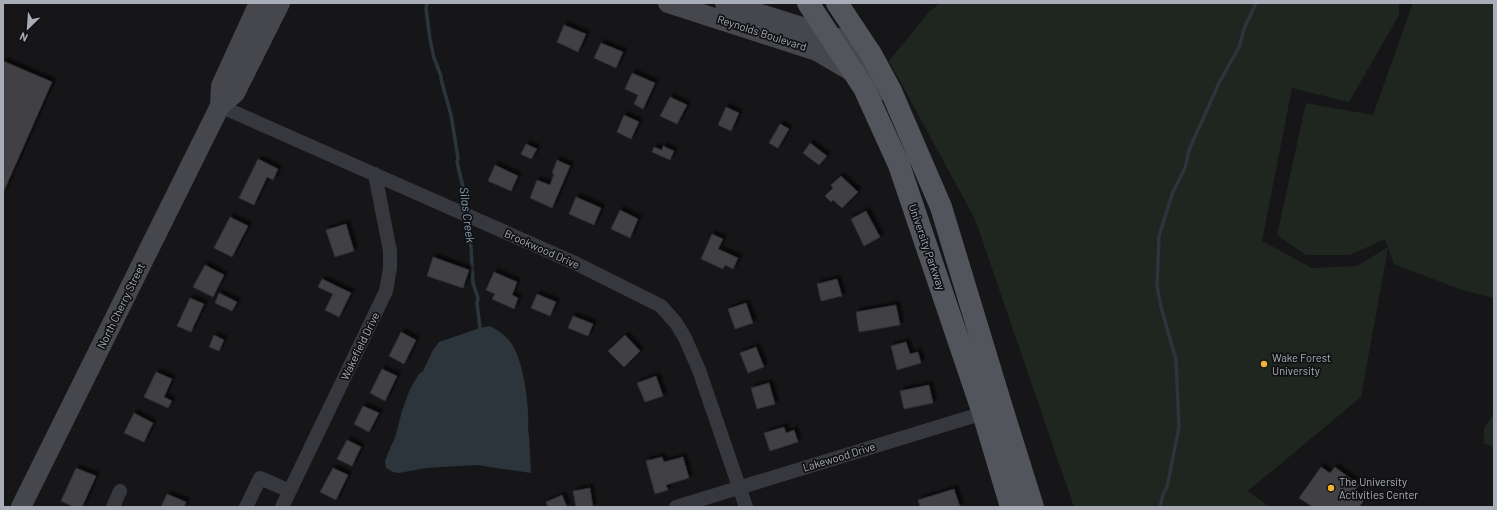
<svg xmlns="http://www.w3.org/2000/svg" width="1497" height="510" viewBox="0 0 1497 510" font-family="Barlow,sans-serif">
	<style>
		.green { fill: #1e261f }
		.water { fill: #2c353c }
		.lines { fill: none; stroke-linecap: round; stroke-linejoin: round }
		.stream { stroke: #2c353c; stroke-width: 3.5 }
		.building { fill: #404145; stroke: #303034; filter: url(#shadow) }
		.minor { stroke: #37383d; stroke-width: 14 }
		.secondary { stroke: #45474d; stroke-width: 20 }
		.primary { stroke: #53555c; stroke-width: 22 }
		.poi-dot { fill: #f2b134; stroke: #111113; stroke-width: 1.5 }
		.labels { text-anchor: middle; stroke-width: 3.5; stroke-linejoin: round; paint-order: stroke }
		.street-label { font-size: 11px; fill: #a8adb8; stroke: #111113 }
		.poi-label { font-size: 11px; fill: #a8adb8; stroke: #111113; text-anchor: start }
		.water-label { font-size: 12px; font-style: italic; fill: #7f9bb3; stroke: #111113 }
	</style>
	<defs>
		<filter id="shadow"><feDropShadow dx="3.5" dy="-3.5" stdDeviation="1" flood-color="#0009"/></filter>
	</defs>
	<rect width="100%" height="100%" fill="#161618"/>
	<path class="green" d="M940,3H1399V15L1349,102L1292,88L1262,241L1312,268L1357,266L1388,247L1385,239L1350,255H1306L1277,235L1306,103L1373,115L1413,3H1494V298L1462,290L1394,264L1388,248L1361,397L1248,491L1270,507H1074L975,219L889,61L929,12Z
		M1494,413V447L1484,443V428Z"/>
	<path class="water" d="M490,326C499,331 508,337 513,346C522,361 528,396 528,413C529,420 527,427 529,435L531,473L477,465L426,468L399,473L393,472L386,468L385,461L391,446L395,438L402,411L410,389L419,374L423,371L433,350L439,342L480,328Z"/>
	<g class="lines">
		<path class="stream" d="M427,3L426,9L430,39L434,58L441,76V79L451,115L458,158L457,162L465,196L467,212
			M468,220L471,247L473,283L478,298L477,303L480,328L482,332
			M1160,507L1163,495L1167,487L1179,427L1176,360L1161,307L1157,286L1159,236L1173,192L1185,168L1189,150L1219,83L1239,47L1244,29L1256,3"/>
	</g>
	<path class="building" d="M564,25L586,34L578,52L557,42Z
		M601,43L623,52L616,68L594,58Z
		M3,61L52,82L3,193Z
		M632,73L655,83L643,109L634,104L638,95L625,89Z
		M670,97L687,105L677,124L660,116Z
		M726,107L739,113L731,131L718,125Z
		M624,115L639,122L631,139L617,132Z
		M780,124L789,129L778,148L769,143Z
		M810,143L827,156L819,165L803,153Z
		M526,144L537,149L531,159L521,154Z
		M663,146L674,151L670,160L652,152L654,147L662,150Z
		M258,159L278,169L273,180L267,177L254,205L239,198Z
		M557,160L570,166L552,208L530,198L537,180L550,185L554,174L552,173Z
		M495,165L518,176L511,191L488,181Z
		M841,176L858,192L842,208L833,200L831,202L825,196L833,188L831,185Z
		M576,197L601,208L594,225L569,214Z
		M620,210L638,219L630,238L611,229Z
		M866,211L880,237L864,246L851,219Z
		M230,217L248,226L232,257L214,248Z
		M346,224L354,251L335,257L326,230Z
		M712,234L723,239L718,249L738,258L733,269L725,265L723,269L701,259Z
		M433,257L469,270L463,288L427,276Z
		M205,265L224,275L213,297L193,287Z
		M494,272L517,282L512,295L518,298L514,309L492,299L495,294L486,290Z
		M322,279L351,293L339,317L325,310L333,294L318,287Z
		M837,279L842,296L821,301L817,284Z
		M219,293L237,302L232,311L215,303Z
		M537,294L556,302L550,316L531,308Z
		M190,298L204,304L191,332L177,326Z
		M746,303L753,323L735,329L728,309Z
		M896,305L900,325L859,332L856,312Z
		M573,316L593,324L588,336L568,328Z
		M401,332L416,340L404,364L389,356Z
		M214,335L224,340L219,351L209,347Z
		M625,335L640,351L624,367L608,351Z
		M906,342L910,354L918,352L921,363L897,370L891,346Z
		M756,347L764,367L748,373L740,353Z
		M382,369L397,376L385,401L370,393Z
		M156,372L172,379L164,397L172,401L168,408L144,397Z
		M656,376L663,396L645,402L637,383Z
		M769,383L775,404L757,409L751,388Z
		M929,385L933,403L904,409L900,391Z
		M363,406L379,413L369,432L354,424Z
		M134,413L153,423L144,442L124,433Z
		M784,427L786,433L794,430L798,442L770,451L764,433Z
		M347,440L361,447L352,466L337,459Z
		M662,457L664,462L683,457L689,478L666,485L668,490L655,494L646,461Z
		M1321,467L1330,473L1335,467L1359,485L1354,491L1365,499L1359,507H1313L1299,498Z
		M76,468L96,476L82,507H74L61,501Z
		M333,468L348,475L336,500L320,492Z
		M590,488L593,507H576L573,491Z
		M954,489L960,507H920L918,500Z
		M167,494L186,502L184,507H161Z
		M562,495L567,507H548L546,502Z"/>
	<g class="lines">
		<path class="minor" d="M220,106L575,263L661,306L676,323L685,338L699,370L746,507
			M113,507L120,491
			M246,507L260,478L290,491
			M282,507L386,291L390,268V251L375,174
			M676,507L990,411"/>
		<path class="secondary" d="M668,3L817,51L853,72
			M725,3L844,40C859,49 872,76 879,91
			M220,106L221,86L259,3
			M21,507L220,106L235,93L280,3"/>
		<path class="primary" d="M808,3L864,88L899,165L983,413L1011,507
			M837,3L871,54L891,91L941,207L1002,408L1033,507"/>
	</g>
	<g class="poi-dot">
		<circle cx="1264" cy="364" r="4"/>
		<circle cx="1331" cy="488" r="4"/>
	</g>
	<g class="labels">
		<g class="street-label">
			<text transform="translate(762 33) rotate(18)" y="4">Reynolds Boulevard</text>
			<text transform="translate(927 247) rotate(71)" y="4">University Parkway</text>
			<text transform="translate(542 249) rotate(24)" y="4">Brookwood Drive</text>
			<text transform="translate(121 306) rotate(-64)" y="4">North Cherry Street</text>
			<text transform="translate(360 346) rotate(-64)" y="4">Wakefield Drive</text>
			<text transform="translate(839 457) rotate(-17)" y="4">Lakewood Drive</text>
		</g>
		<g class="poi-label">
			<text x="1272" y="362">Wake Forest<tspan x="1272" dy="13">University</tspan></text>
			<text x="1339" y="486">The University<tspan x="1339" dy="13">Activities Center</tspan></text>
		</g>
		<g class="water-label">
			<text transform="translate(467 215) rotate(83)" y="4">Silas Creek</text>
		</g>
	</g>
	<rect width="1497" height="510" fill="none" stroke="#a8adb8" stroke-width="8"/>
	<g transform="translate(28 28) rotate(205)" stroke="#111113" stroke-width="3" paint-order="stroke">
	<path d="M0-3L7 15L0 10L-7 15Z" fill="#a8adb8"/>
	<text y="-6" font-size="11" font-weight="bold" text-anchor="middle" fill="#a8adb8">N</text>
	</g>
</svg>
